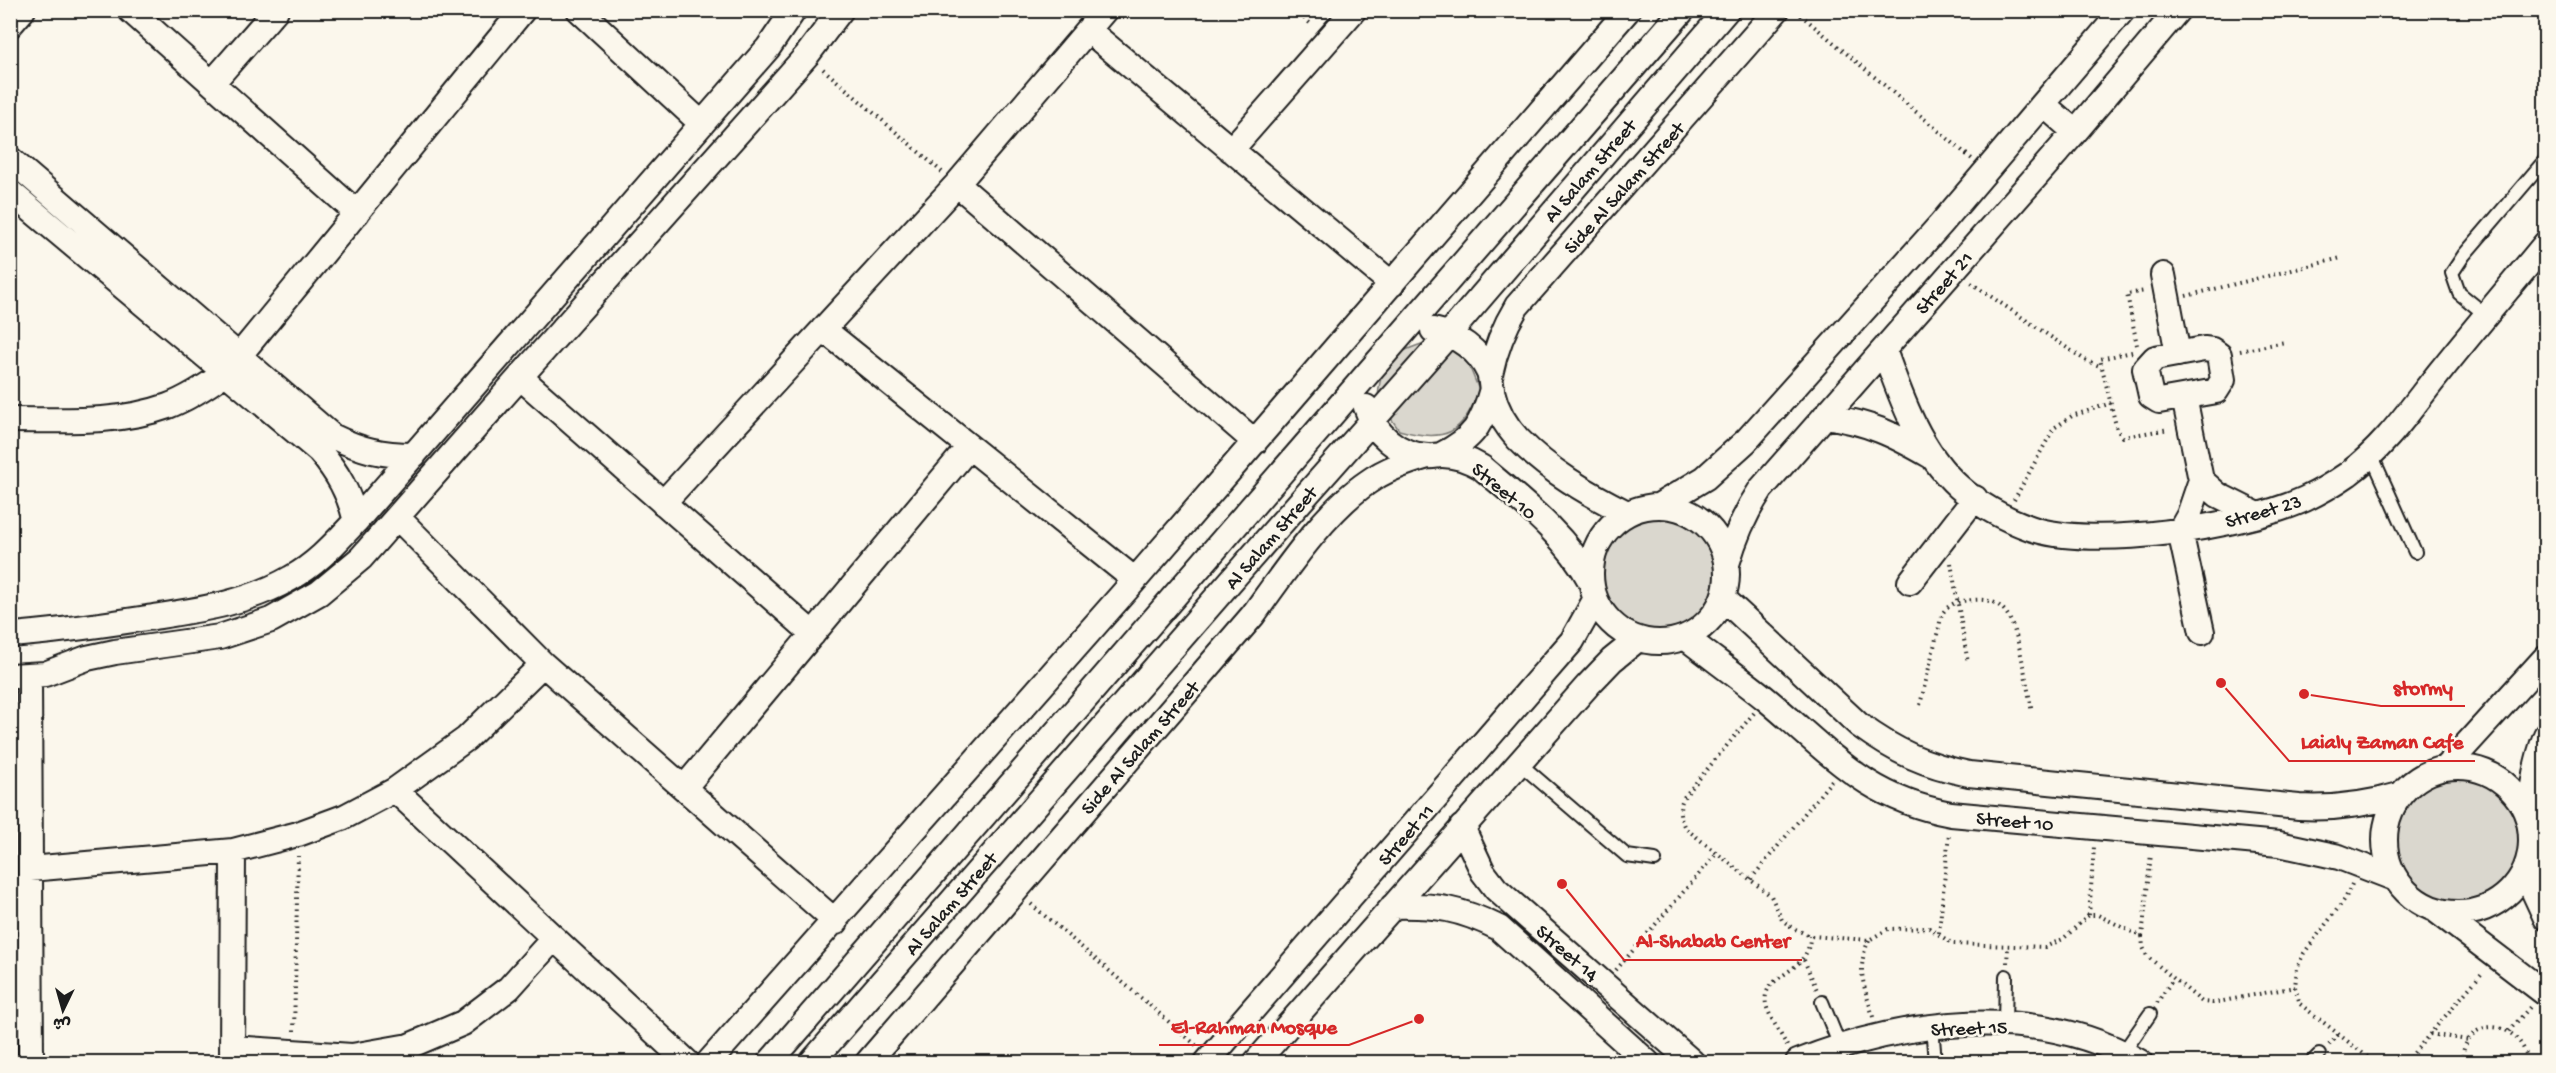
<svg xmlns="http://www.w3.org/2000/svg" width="2556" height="1073" viewBox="0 0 2556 1073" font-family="'Gochi Hand','Playpen Sans Arabic',sans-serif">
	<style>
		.green { fill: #dad7ce; stroke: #7b7a75; stroke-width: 1.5 }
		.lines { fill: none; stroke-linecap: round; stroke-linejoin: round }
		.service-casing { stroke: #1c1c1c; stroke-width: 16 }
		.minor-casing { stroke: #1c1c1c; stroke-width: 28 }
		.path { stroke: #1c1c1c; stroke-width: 4; stroke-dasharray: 1.5 4.5; stroke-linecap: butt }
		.service { stroke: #fbf7ec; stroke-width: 12 }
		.minor { stroke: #fbf7ec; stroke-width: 24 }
		.labels { text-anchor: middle; stroke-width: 5; stroke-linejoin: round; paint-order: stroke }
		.street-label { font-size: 20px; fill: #1c1c1c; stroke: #fbf7ec }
		.leader { fill: none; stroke: #d62828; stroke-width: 2 }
		.callout-dot { fill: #d62828; stroke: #fbf7ec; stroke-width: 2 }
		.callout-label { font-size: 21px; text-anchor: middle; font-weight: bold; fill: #d62828; stroke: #fbf7ec; stroke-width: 5; stroke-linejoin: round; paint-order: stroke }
	</style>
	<rect width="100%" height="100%" fill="#fbf7ec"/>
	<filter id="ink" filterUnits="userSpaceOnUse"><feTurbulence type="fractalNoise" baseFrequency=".0167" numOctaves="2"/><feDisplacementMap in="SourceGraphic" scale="12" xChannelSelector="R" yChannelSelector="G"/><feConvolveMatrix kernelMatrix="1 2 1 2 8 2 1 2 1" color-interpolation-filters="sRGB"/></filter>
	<g filter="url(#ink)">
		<path class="green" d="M1431,341L1378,403C1378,360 1395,352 1431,341Z
			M1448,348L1468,363L1479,390C1463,435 1444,443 1399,430L1390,417Z
			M1602 574a56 56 0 1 1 112 0a56 56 0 1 1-112 0Z
			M2397 840a61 61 0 1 1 122 0a61 61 0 1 1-122 0Z"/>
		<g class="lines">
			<g class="service-casing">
				<path id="service" d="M2486,315L2459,293L2452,273L2464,255L2546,159
					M2371,454L2415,552
					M1519,763L1627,856L1655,860
					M1822,1002L1840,1046
					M2005,1024L2006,976
					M1932,1026L1935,1062
					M2123,1053L2150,1014
					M2312,1062L2319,1055"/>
			</g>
			<g class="minor-casing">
				<path id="minor" d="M130,10L357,213
					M579,10L702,124
					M10,25L23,10
					M1088,30L1392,284
					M212,83L276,10
					M2043,104L2075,132
					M1231,150L1354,10
					M10,159L332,436C361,450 381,455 414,455
					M957,184L1255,442
					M10,192L319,451C338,473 349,493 356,521
					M2163,275L2178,354
					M823,329L1135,580
					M1433,330C1457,335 1479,350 1489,373C1491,379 1491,385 1492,391C1496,409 1505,425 1518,439C1549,471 1587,493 1627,513
					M2204,349L2212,350L2219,355L2223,380L2216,391L2159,401L2151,396L2145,369L2155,358Z
					M1884,350C1901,398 1920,452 1959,487C1979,505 2005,519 2030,528C2093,550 2244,527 2305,499C2320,492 2335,483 2348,474C2385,447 2411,408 2439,373C2474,329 2510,287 2546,243
					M1490,375C1495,350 1503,329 1517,306L1777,10
					M520,377L813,634
					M2184,397L2201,480L2189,515L2180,531L2202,632
					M1366,407C1375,434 1398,455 1428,456C1432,457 1437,455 1442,455C1456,455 1469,460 1481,467C1521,501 1566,535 1591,582
					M1825,416C1870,423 1893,434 1931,456
					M10,420C63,420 118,424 168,406C189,398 207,386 225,373L523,10
					M1441,455C1474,438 1482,425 1492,389
					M2201,480L2218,495L2258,515
					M663,503L957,184L1105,10
					M1591 574a68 68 0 1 1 136 0a68 68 0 1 1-136 0Z
					M1658,506L1705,478L1746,441L1941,224L2123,10
					M397,517L543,664L836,922
					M1727,564C1735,536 1745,513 1761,489L2075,132L2178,10
					M1910,582L1975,498
					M1723,598L1859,725C1896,752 1925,765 1969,774L2299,807C2334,809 2365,805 2399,795
					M10,635C56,632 101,625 147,618C197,610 246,604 291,578C317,564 336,542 356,521L768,48L794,10
					M1685,637C1712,658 1740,678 1766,699C1830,752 1865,798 1951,814L2279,844L2339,857L2396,879
					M10,676L45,674L87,658L115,652L220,637L271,620L319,593L361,558L520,377L807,55L841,10
					M29,677L31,1062
					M2385 840a73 73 0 1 1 146 0a73 73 0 1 1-146 0Z
					M2445,768L2546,657
					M684,788L969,447
					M395,790L687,1062
					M2530,820C2531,790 2535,763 2546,735
					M1462,827L1483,872L1496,889L1692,1062
					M2528,867L2534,892L2546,918
					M30,869L233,851L298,834L344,817L395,790L466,739L543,664
					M1393,906C1437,905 1459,908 1499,928L1647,1062
					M2437,911L2546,994
					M232,1048L352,1056L409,1046L463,1023L509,988L554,938
					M232,1062L233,851
					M709,1062L1135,580L1628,10
					M770,1062L1683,10
					M812,1062L1277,528L1449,334L1727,10
					M868,1062L1253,615C1284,572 1325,511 1368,482C1386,469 1407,462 1428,456
					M1207,1062L1572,641L1595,600
					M1256,1062L1589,684L1612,660L1638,639
					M1798,1062C1903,1020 2037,1002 2140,1062"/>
			</g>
			<path class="path" d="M1295,10L1312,25
				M1796,11L1972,159
				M823,69L942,172
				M1971,283L2085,360L2102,367
				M2186,296L2341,258
				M2137,345L2127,294L2146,291
				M2240,351L2285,342
				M2132,352L2100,359L2117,430L2123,437L2169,429
				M2014,500L2054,428L2072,416L2111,403
				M1951,563L1968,663
				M1920,705L1942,614C1951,601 1960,601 1974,600C1985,599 1996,601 2004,610C2019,626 2027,688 2032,712
				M1754,713L1684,797C1678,809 1679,816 1685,828L1771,896L1782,920L1791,927L1810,936L1869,940L1888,929L1929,928L1953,944L2045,947L2063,939L2089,915H2098L2142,937L2143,947L2147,956L2202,1002L2213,1003L2295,987
				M1751,879L1832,780
				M2352,884L2345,899L2304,953L2297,968L2295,987L2300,1004L2374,1062
				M1031,904L1196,1045
				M2089,915L2094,847
				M1939,933L1949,833
				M2142,937L2151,854
				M1869,940C1855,970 1865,987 1873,1017
				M1804,960L1817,990
				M2007,963L2008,946
				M1616,970L1717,853
				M2157,1003L2173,979
				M294,1031L298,856
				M2509,1031L2530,1007
				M2430,1034L2468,1040
				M2329,1045L2338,1035
				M1787,1046C1781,1034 1772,1021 1767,1008C1756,973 1810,977 1810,936
				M2406,1062L2483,972
				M2462,1062C2463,1014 2520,1017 2528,1062"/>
			<use href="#service" class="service"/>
			<use href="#minor" class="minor"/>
		</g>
	</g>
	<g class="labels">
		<g class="street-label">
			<text transform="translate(1589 170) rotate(-49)" y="7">Al Salam Street</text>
			<text transform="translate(1623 187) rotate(-48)" y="7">Side Al Salam Street</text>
			<text transform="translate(1943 282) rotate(-49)" y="7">Street 21</text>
			<text transform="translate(1505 490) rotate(40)" y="7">Street 10</text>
			<text transform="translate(2263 510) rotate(-16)" y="7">Street 23</text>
			<text transform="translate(1270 537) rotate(-49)" y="7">Al Salam Street</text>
			<text transform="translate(1139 747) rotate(-49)" y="7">Side Al Salam Street</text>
			<text transform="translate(2015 820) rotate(5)" y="7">Street 10</text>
			<text transform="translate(1405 834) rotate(-49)" y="7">Street 11</text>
			<text transform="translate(950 903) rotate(-49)" y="7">Al Salam Street</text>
			<text transform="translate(1568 952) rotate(41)" y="7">Street 14</text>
			<text transform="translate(1969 1027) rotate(-2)" y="7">Street 15</text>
		</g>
	</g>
	<path class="leader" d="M2304 694L2381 706H2465M2221 683L2289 761H2475M1562 884L1624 960H1802M1419 1019L1349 1045H1159"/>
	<g class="callout-dot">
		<circle cx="2304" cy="694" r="6"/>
		<circle cx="2221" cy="683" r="6"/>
		<circle cx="1562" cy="884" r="6"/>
		<circle cx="1419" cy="1019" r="6"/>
	</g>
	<g class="callout-label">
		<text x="2423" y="694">stormy</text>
		<text x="2382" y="748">Laialy Zaman Cafe</text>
		<text x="1713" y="947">Al-Shabab Center</text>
		<text x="1254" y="1033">El-Rahman Mosque</text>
	</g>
	<rect width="2556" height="1073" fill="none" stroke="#fbf7ec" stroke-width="36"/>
	<rect x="18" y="18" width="2520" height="1037" fill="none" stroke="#1c1c1c" stroke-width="2" filter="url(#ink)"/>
	<g transform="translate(63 1010) rotate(185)" stroke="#fbf7ec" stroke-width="4.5" paint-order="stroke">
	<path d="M0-4.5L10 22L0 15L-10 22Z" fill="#1c1c1c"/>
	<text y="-9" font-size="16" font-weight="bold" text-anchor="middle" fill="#1c1c1c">ش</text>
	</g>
</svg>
